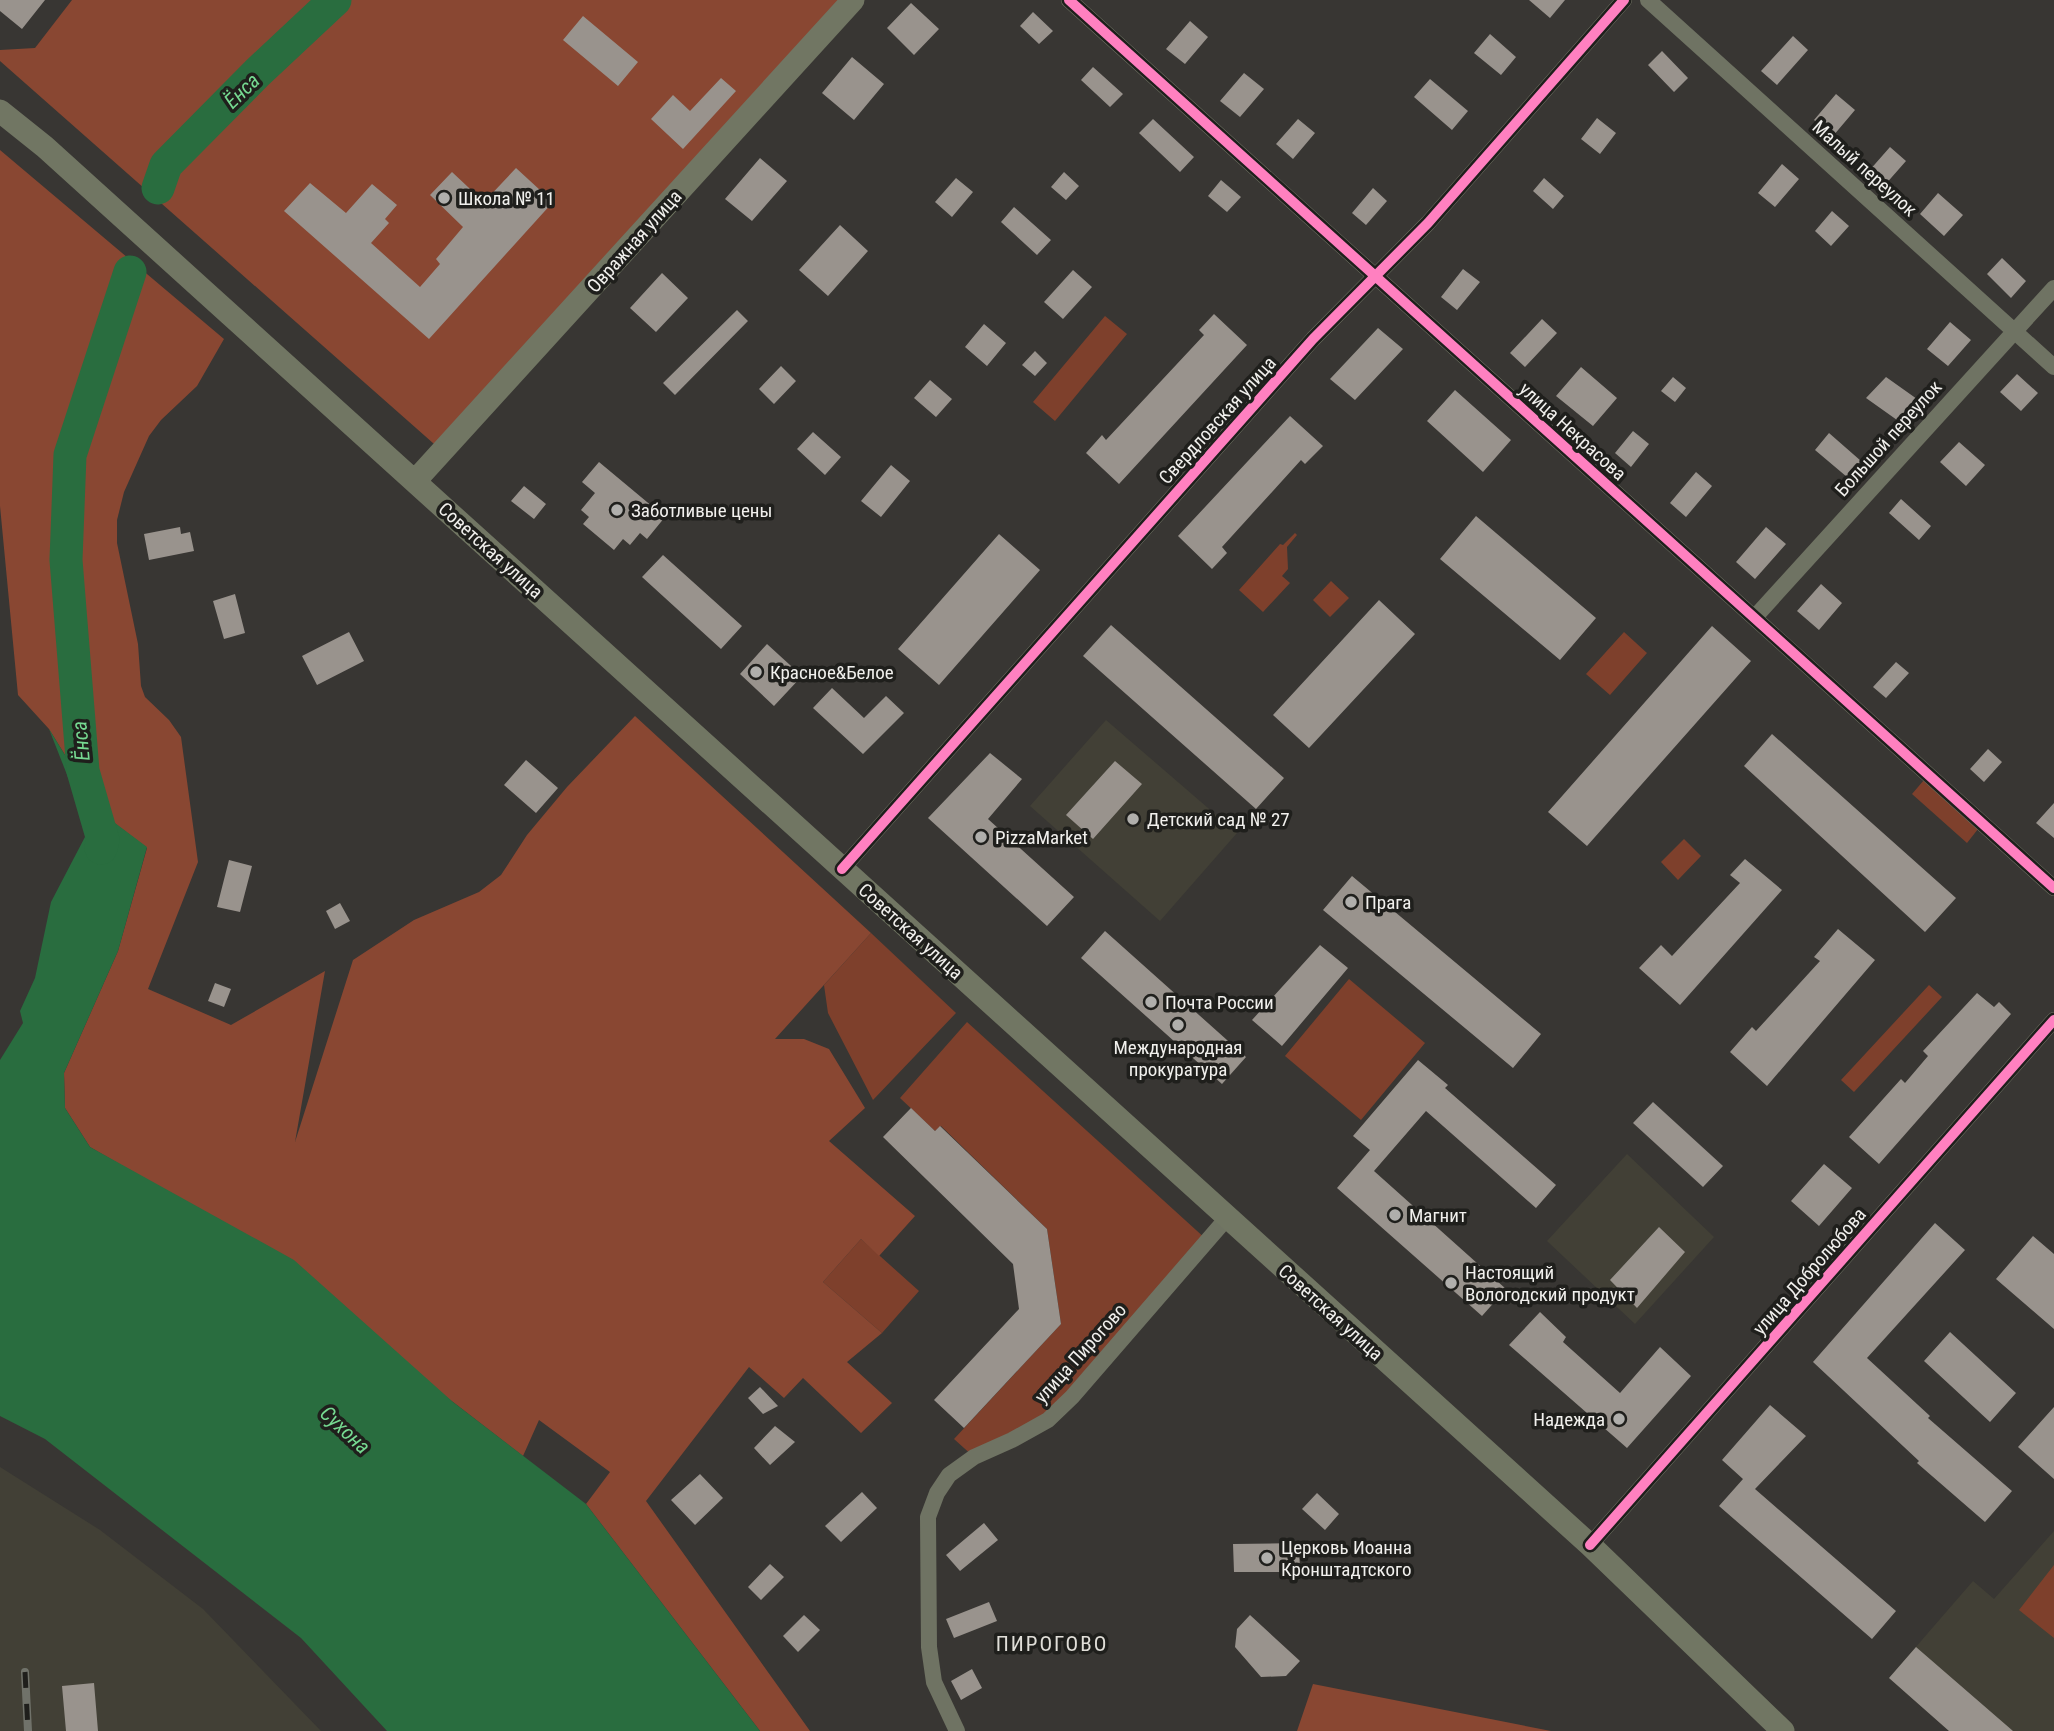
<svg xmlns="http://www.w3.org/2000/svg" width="2054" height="1731" viewBox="0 0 2054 1731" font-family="'Roboto Condensed',sans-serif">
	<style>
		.built { fill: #424036 }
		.green { fill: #7e402c }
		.forest { fill: #894732 }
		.water { fill: #296d3f }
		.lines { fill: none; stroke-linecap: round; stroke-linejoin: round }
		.river { stroke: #296d3f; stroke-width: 33 }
		.building { fill: #99938d }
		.street { stroke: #6f7363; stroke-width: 16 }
		.secondary { stroke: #717663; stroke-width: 23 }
		.rail-casing { stroke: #70726a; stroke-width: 8 }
		.rail { stroke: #1f1f1c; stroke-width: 5; stroke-dasharray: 16; stroke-linecap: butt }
		.cycleway-casing { stroke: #1f1f1c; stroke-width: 15 }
		.cycleway { stroke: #ff80c0; stroke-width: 10 }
		.poi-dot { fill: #b0afac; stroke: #1f1f1c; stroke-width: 2.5 }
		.labels { text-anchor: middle; stroke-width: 7; stroke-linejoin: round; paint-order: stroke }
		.street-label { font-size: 19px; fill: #f1f0ed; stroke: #1f1f1c }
		.poi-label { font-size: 19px; fill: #f1f0ed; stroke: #1f1f1c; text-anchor: start }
		.water-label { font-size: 21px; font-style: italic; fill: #76d991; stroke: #1f1f1c }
		.neighbourhood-label { font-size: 21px; letter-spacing: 2px; fill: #e0ded8; stroke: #1f1f1c }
	</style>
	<rect width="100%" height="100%" fill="#383633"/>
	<path class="built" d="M1106,720L1237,833L1160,921L1030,806Z
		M1627,1154L1714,1237L1635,1324L1547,1241Z
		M0,1467L100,1530L203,1609L321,1731H0Z
		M2054,1531V1731H1949L1889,1678L1973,1581L1994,1599Z"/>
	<path class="green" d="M1105,316L1127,334L1055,421L1033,402Z
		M1295,533L1297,535L1287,547L1288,569L1282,576L1290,583L1263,612L1239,590L1280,544L1283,545Z
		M1331,581L1349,598L1330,617L1313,600Z
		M1624,632L1647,653L1610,695L1586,674Z
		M1924,780L1978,829L1967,843L1912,794Z
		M1684,839L1701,856L1678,880L1661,862Z
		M871,933L956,1013L873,1100L828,1013L824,985Z
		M1349,979L1425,1043L1361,1120L1285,1056Z
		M1929,985L1942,997L1854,1092L1841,1080Z
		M967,1022L1207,1240L1072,1397L974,1457L954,1439L1061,1324L1047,1229L941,1126L935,1131L900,1098Z
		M861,1239L919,1291L882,1333L823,1282Z
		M2054,1565V1638L2019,1610Z"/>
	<path class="forest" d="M72,0H853L442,451L0,61V50L35,48Z
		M0,150L224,339L197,386L161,420L149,436L124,492L117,520V543L138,644L141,686L145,697L169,720L181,737L198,862L148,989L231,1025L325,971L295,1142L353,960L414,920L479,892L501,875L527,835L567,787L635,716L871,933L775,1039H804L829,1049L865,1108L829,1141L915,1216L879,1256L861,1239L823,1282L882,1333L847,1362L892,1403L861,1433L803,1378L784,1398L749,1367L646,1501L810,1731H760L586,1504L610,1472L539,1420L523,1456L453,1402L157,1186L90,1147L65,1108L64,1073L118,951L147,848L91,805L83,771L73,768L49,729L18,695L0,506Z
		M1313,1684L1551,1731H1297Z"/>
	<path class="water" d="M49,729L73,768L83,771L91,805L147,847L118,951L64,1073L65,1108L90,1147L294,1260L453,1402L586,1504L760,1731H387L301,1638L45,1439L0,1416V1060L23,1023L20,1011L35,978L51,902L86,835L84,818Z"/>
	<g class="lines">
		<path class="river" d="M158,188L166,165L257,73L335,0
			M101,848L103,840L83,771L66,560L70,455L130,272"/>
	</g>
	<path class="building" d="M0,0H45L22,29L0,11Z
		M1529,0H1565L1550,18Z
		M911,3L939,29L914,55L887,28Z
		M1033,12L1053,31L1039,44L1020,26Z
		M583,16L638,62L618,86L563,40Z
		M1190,21L1208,37L1185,64L1166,49Z
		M1490,34L1516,57L1501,75L1474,53Z
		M1793,36L1808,50L1777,85L1761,71Z
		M1662,51L1688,78L1674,92L1648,65Z
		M852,57L884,84L854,120L822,93Z
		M1093,67L1123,94L1110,107L1081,80Z
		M1244,73L1264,89L1240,117L1220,101Z
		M721,78L736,91L683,149L651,119L673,95L690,111Z
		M1430,79L1468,111L1452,130L1414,97Z
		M1836,94L1855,110L1833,136L1814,120Z
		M1597,118L1616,133L1600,154L1581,139Z
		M1153,119L1194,157L1180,172L1139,133Z
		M1298,119L1315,133L1293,159L1276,144Z
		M1890,147L1906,161L1884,186L1868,172Z
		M760,158L787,181L752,221L725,199Z
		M1782,164L1799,179L1775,207L1758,193Z
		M516,168L553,202L429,339L284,211L310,183L346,213L372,184L397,205L385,219L389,223L371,243L420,287L440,264L436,259L463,227L430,195L452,172L484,202Z
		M1064,172L1079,186L1066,200L1051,187Z
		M956,178L973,192L952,217L935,202Z
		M1544,178L1564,196L1553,209L1533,191Z
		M1221,180L1241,197L1227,212L1208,196Z
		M1373,188L1387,201L1366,225L1352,213Z
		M1938,193L1963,215L1944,236L1920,214Z
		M1014,207L1051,240L1037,255L1001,222Z
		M1832,211L1849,226L1831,246L1815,231Z
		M840,225L868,251L828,296L799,270Z
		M2002,258L2026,281L2011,298L1987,274Z
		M1463,269L1480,282L1457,310L1441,297Z
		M1073,270L1092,287L1063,319L1044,302Z
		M662,273L688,298L656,332L630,308Z
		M737,310L748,321L675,395L663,383Z
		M1214,314L1247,345L1119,484L1086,453L1102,435L1106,440L1204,335L1199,330Z
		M1542,319L1557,333L1525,367L1510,353Z
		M1950,322L1971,340L1948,366L1927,349Z
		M984,324L1006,343L987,366L965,347Z
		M1378,328L1403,349L1355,400L1330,379Z
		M1035,351L1047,363L1035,376L1022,365Z
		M781,366L796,381L774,404L759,389Z
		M1581,367L1617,398L1593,426L1556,396Z
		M2017,374L2038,393L2021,411L2000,392Z
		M1673,377L1686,388L1675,402L1661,391Z
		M1886,377L1917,399L1897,420L1866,398Z
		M930,380L952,399L936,417L914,398Z
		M1455,390L1511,440L1483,472L1427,421Z
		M1290,416L1323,446L1305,464L1301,460L1222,547L1227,553L1212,569L1178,536Z
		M1633,431L1649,444L1631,467L1615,453Z
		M813,432L841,457L825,475L797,449Z
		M1829,433L1861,461L1847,477L1815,450Z
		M1959,442L1985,465L1966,486L1940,462Z
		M599,462L665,517L647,539L640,533L630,545L623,539L614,550L583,524L589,517L581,510L595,493L582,482Z
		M891,465L910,481L881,517L861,501Z
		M1696,472L1712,486L1686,517L1670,503Z
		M524,486L546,504L534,519L511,501Z
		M1901,499L1931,526L1919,540L1889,513Z
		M1476,516L1596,618L1560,660L1440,559Z
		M180,527L181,534L190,532L194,551L149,560L144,534Z
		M1766,527L1786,544L1755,579L1736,562Z
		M999,534L1040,570L939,685L898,649Z
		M663,555L742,626L721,649L642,577Z
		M1821,584L1842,603L1819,630L1797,611Z
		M235,594L245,633L224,639L213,601Z
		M1379,600L1415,634L1309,748L1273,715Z
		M1111,625L1284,778L1256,809L1083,656Z
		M1712,626L1751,661L1587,846L1548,812Z
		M349,632L364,661L317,685L302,656Z
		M767,644L802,676L774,706L740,674Z
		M1896,662L1909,673L1886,698L1873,687Z
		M832,688L864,718L886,696L904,713L863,754L813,708Z
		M1772,734L1956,898L1925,932L1744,766Z
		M1988,749L2002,762L1984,782L1970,769Z
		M990,753L1022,779L988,819L1074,897L1047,926L928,818Z
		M526,760L558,788L536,813L504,785Z
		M1115,761L1142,784L1093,839L1066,815Z
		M2054,803V838L2036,823Z
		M1745,859L1782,890L1680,1005L1639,968L1661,945L1672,956L1740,883L1730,875Z
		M229,860L252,866L240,912L217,907Z
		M1352,876L1541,1034L1513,1068L1323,910Z
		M340,903L350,921L335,929L326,911Z
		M1838,929L1875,960L1767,1086L1730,1052L1752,1027L1756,1031L1820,961L1814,957Z
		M1105,931L1246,1057L1222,1084L1081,958Z
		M1320,945L1348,968L1282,1046L1252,1020Z
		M215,983L231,989L224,1007L208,1001Z
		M1977,993L1994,1007L1999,1002L2011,1014L1879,1164L1849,1137L1901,1079L1905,1083L1928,1056L1923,1051Z
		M1418,1060L1448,1085L1445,1088L1556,1185L1536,1208L1426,1111L1374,1171L1506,1289L1482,1316L1337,1188L1370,1150L1353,1136Z
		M1653,1102L1723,1166L1703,1187L1633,1123Z
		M911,1108L935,1131L940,1126L1047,1229L1061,1324L964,1428L934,1400L1019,1309L1013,1264L883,1137Z
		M1824,1164L1852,1188L1819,1226L1791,1201Z
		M1935,1223L1965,1250L1867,1358L1930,1416L1928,1418L2012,1491L1985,1522L1917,1463L1919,1461L1813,1362Z
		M1659,1227L1685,1252L1637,1308L1610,1280Z
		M2033,1236L2054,1254V1329L1996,1279Z
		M1540,1312L1566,1337L1563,1342L1620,1393L1660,1347L1691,1376L1627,1448L1509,1345Z
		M1950,1332L2016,1393L1990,1422L1924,1361Z
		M760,1387L778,1406L763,1414L748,1398Z
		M1770,1405L1806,1436L1755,1489L1896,1611L1872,1639L1719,1506L1743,1479L1722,1460Z
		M2054,1407V1479L2018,1447Z
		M775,1426L795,1442L770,1465L754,1448Z
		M700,1474L723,1498L695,1525L671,1500Z
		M862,1492L877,1508L841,1542L825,1526Z
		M1317,1493L1339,1514L1325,1530L1302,1509Z
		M984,1523L998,1540L960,1571L946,1555Z
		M1299,1543L1300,1572H1234L1233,1544Z
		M770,1564L784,1577L761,1600L748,1587Z
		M989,1602L997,1621L954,1638L946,1619Z
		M804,1615L820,1630L798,1652L783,1636Z
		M1250,1615L1300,1661L1286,1676L1261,1677L1235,1647L1237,1629Z
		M1916,1647L2013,1731H1949L1889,1678Z
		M972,1669L982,1688L961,1700L951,1681Z
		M94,1683L98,1731H66L62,1686Z"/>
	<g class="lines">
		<path class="street" d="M1069,0L2054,888
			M1648,0L2054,367
			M1755,617L2054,288
			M842,869L1313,339L1428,223L1624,0
			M1590,1545L2054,1020
			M957,1731L934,1682L929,1647L928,1517L937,1493L949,1475L974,1457L1012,1440L1048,1420L1072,1397L1227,1218"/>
		<path class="secondary" d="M0,111L45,147L204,291L1590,1545L1783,1731
			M415,481L853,0"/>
		<g class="rail-casing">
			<path id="rail" d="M25,1672L28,1731"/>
		</g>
		<use href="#rail" class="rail"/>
		<g class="cycleway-casing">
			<path id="cycleway" d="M1069,0L2054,888
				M842,869L1313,339L1428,223L1624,0
				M1590,1545L2054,1020"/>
		</g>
		<use href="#cycleway" class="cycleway"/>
	</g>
	<g class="poi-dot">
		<circle cx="444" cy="198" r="7"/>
		<circle cx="617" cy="510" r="7"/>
		<circle cx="756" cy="672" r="7"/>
		<circle cx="1133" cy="819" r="7"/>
		<circle cx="981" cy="837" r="7"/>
		<circle cx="1351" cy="902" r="7"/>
		<circle cx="1151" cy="1002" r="7"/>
		<circle cx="1178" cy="1025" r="7"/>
		<circle cx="1395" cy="1215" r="7"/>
		<circle cx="1451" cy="1283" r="7"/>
		<circle cx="1619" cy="1419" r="7"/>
		<circle cx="1267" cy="1558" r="7"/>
	</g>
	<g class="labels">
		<g class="street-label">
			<text transform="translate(1865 168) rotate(42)" y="7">Малый переулок</text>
			<text transform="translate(634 241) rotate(-48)" y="7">Овражная улица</text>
			<text transform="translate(1217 420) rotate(-48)" y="7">Свердловская улица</text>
			<text transform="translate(1573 431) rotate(42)" y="7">улица Некрасова</text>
			<text transform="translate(1888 438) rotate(-48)" y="7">Большой переулок</text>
			<text transform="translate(491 550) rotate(42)" y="7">Советская улица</text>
			<text transform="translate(911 931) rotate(42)" y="7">Советская улица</text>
			<text transform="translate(1809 1271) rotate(-49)" y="7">улица Добролюбова</text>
			<text transform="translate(1331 1312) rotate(42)" y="7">Советская улица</text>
			<text transform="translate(1080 1353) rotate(-48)" y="7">улица Пирогово</text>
		</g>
		<g class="poi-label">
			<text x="458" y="205">Школа № 11</text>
			<text x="631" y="517">Заботливые цены</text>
			<text x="770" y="679">Красное&amp;Белое</text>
			<text x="1147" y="826">Детский сад № 27</text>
			<text x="995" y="844">PizzaMarket</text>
			<text x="1365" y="909">Прага</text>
			<text x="1165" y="1009">Почта России</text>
			<text x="1178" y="1054" text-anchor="middle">Международная<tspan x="1178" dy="22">прокуратура</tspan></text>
			<text x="1409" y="1222">Магнит</text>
			<text x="1465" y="1279">Настоящий<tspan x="1465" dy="22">Вологодский продукт</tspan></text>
			<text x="1605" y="1426" text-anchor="end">Надежда</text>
			<text x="1281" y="1554">Церковь Иоанна<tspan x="1281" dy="22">Кронштадтского</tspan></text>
		</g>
		<g class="water-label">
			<text transform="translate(242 91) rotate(-44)" y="7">Ёнса</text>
			<text transform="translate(81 741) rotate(-95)" y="7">Ёнса</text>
			<text transform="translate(345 1430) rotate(43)" y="7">Сухона</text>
		</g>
		<g class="neighbourhood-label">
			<text x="1052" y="1651">ПИРОГОВО</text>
		</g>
	</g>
</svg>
